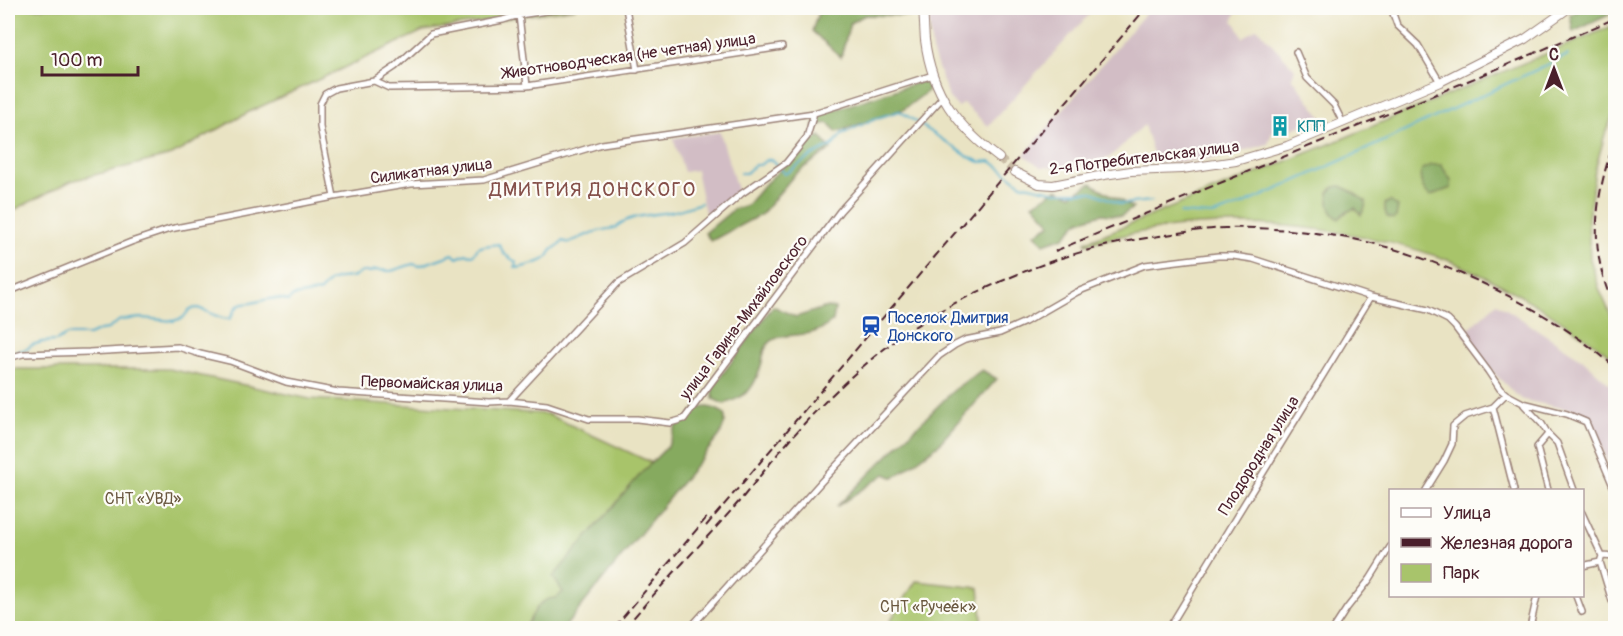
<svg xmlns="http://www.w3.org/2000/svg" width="1623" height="636" viewBox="0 0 1623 636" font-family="Pangolin,sans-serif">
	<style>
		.industrial { fill: #d2bdc5 }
		.green { fill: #a8c46b; stroke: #79724b; stroke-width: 1.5; fill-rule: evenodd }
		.forest { fill: #86aa5f; stroke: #686445; stroke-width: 1.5 }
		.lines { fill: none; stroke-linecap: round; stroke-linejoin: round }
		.stream { stroke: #4babca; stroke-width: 2 }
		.secondary-tunnel { stroke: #c9bca5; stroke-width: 8; stroke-dasharray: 8 4; stroke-linecap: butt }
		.street-casing { stroke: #9a8177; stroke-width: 8 }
		.secondary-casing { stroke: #9a8177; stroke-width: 10 }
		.street { stroke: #fff; stroke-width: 5 }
		.secondary { stroke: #fff; stroke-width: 8 }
		.rail { stroke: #4a1f2b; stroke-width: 2; stroke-dasharray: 9 4.5; stroke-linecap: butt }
		.labels { text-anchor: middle; stroke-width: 4.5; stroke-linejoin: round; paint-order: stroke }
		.street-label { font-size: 16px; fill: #4a1f2b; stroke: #fdfcf7 }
		.culture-label { font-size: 16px; fill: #0d838f; stroke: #fdfcf7; text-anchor: start }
		.transit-label { font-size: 16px; fill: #164399; stroke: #fdfcf7; text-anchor: start }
		.park-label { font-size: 16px; fill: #6b5941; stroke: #fdfcf7 }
		.quarter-label { font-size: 20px; letter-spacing: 1.5px; fill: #844e48; stroke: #fdfcf7 }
	</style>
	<rect width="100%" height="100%" fill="#fdfcf7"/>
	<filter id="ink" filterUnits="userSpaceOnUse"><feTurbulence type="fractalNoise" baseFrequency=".0167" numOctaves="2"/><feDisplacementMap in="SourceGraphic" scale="12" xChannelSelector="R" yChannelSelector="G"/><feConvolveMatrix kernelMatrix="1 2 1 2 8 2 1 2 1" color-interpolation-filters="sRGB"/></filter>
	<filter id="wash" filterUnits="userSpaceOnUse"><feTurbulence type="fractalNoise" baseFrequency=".008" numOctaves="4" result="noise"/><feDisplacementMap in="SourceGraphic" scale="24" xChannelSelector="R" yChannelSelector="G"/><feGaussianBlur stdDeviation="1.35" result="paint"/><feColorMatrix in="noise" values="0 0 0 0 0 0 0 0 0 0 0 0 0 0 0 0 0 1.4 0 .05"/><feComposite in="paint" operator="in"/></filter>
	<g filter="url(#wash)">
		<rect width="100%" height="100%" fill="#e9e3c3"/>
		<path class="industrial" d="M928,8H1095L988,126L963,103L958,107L949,98L932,51Z
			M1150,8H1237L1233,21L1237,26L1243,38L1257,28L1295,69L1292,77L1322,118L1284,132L1280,129L1272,132L1268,144L1221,157L1193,161L1156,163L1144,125L1109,158L1066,168L1041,167L1024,155Z
			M720,132L738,193L716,213H705L696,170L684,172L673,138Z
			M1497,303L1582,359L1615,389V483L1595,430L1582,412L1523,400L1515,394L1494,373L1463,334Z"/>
		<path class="green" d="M8,8H576L423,31L249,112L172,155L71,181L8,213Z
			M1615,25V111L1605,134L1595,170L1588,219L1590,259L1600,291L1615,324V359C1573,327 1529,298 1481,275C1470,270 1459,264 1448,260C1369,232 1281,220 1197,225C1160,227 1122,235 1086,244L1085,242L1332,143ZM1352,191L1357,196L1361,215L1355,207L1343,214L1329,200L1328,193Z
			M8,369H169L310,399L547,414L676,474L552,628H8Z
			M916,581L979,588L983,628H890L889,623Z"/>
		<path class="forest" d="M820,8H910L911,16L865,15L850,23L841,57L812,31Z
			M1583,8H1615V12L1573,32L1570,15Z
			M926,80L928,91L904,109L837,132L828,123L814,126L818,115Z
			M820,136L831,149L795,174L762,214L711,241L705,233L734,209L747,205L766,183L811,141Z
			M1432,165H1441L1451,180V188L1430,196C1422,189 1418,179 1422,169Z
			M1091,183L1133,208L1121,216L1102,214L1079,221L1064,237L1044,244L1035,234L1051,224L1033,204L1057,189L1071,195Z
			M1341,186C1351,190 1357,196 1366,201L1365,208L1361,215L1355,208L1343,214L1339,219C1328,211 1330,206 1328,193L1334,187Z
			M1390,201L1398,207L1396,217L1393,219L1387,217L1385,211V204Z
			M773,306L796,317L827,307L835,308L833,321C828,325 822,329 817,331C800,338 781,331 768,344C764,349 763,355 762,362C755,387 749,396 724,404L713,399V387Z
			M982,370L997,379L937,446L894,478L885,474L836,507L956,388Z
			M708,407L716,409L725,414V422L720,435L564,628H525C533,616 537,598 556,598L563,592L553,577L644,470L668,446L676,426L688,419L696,408Z"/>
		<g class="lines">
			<path class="stream" d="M740,173H746L755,165H760L765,161L771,159L785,174L810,157L833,145L842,134L874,119L900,111L967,156L980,162L991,161L1021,184L1057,192H1093L1121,204L1152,201
				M1180,213L1213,215L1242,205L1367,149L1568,55
				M8,354L27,349L32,345L42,342L56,341L67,335H89L100,330L108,329L120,320L142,318L173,321L183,318L190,309L198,308L222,318L230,319C232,316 234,310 237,307C241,303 246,304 251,303C263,301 276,295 288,301L293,296L319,292L330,281L339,278L353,277L362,272H370L375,270L391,271L413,264L419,266L453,254L457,258L466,254L473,255L478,248L484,246L499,244L504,254L516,262L515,268C521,268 542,262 546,258C549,256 550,252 552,250C556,246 560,246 563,241L568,243C585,236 596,230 615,228C627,215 652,215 669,212C679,211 690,206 701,203"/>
		</g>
	</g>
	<g filter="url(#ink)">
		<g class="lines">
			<path class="secondary-tunnel" d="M999,158L1015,172"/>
			<g class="street-casing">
				<path id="street" d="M626,8L637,70
					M1391,8L1397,25L1418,45L1440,82
					M519,15L527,86
					M1296,52L1307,78L1334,105L1343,123
					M374,81L389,88L527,86L782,47
					M334,197L320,127V104L325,94L336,88L374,81L395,67L431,34L503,20L519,15L566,8
					M8,292L131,242L170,229L334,197L411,184L484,180L602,144L814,113L933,75
					M8,358L23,354L89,352L178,347L200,354L230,361L286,382L338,392L489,402L509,401L618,283L685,243L741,194L786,163L807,137L814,113
					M509,401L547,405L589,419H637L670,423L684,419L840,211L942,98
					M1524,405L1542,424L1548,434L1557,443L1574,490
					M1493,407L1514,490
					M1548,434L1537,447L1548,490
					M1426,490L1444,461L1452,444L1453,426L1465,416L1493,407L1506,394
					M1582,513L1602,556L1600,562L1612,601
					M1602,556L1616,557
					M1582,566L1600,562
					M1576,596L1582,612
					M690,628L822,481L939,356L955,345L965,340L1000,333L1025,322L1077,292L1145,265L1218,256H1233L1253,259L1371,297L1428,310L1448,320L1455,327L1488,371L1500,389L1506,394L1523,403L1567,414L1586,422L1616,493
					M1169,628L1233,522L1371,297
					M1334,628L1347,608L1370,579L1390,547
					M1531,628V623L1537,596"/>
			</g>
			<g class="secondary-casing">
				<path id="secondary" d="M923,8C924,18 924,29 925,40C932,94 957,126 999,158
					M1015,172L1039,184L1053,185L1104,175L1131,171L1182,169L1236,161L1287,146L1440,82L1525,39L1569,8"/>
			</g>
			<use href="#street" class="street"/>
			<use href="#secondary" class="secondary"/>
			<path class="rail" d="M1616,137C1594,196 1587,252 1616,310
				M1055,251L1521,59L1616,18
				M706,526L1146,8
				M614,628L708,516
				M625,628C662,583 705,541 743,497C758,479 772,460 788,442C822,402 861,365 904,334C934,312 968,296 1002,281C1058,256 1107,243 1166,235C1185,232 1205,229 1225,228C1261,227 1300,230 1336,236C1383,243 1428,259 1471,278C1523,301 1573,330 1616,368"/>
		</g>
	</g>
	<defs>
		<g id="building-bare" transform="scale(1.62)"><path d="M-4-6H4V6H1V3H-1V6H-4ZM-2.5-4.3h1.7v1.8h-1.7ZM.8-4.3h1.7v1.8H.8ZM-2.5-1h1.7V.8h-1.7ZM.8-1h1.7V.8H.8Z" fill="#0f9aa8" stroke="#fdfcf7" stroke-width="2.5" paint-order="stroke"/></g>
		<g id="station-bare" transform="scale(1.62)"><path d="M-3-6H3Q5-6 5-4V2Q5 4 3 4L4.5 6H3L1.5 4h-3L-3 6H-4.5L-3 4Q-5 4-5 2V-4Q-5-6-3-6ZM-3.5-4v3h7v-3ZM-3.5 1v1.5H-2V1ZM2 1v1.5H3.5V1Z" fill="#1a4fb4" stroke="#fdfcf7" stroke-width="2.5" paint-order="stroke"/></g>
	</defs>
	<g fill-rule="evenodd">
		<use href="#building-bare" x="1280" y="126"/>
		<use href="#station-bare" x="871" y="326"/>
	</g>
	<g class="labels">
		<g class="street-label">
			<text transform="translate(629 55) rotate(-8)" y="6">Животноводческая (не четная) улица</text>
			<text transform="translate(1144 157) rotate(-7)" y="6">2-я Потребительская улица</text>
			<text transform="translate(431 170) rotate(-7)" y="6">Силикатная улица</text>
			<text transform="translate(743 317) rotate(-53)" y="6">улица Гарина-Михайловского</text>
			<text transform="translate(432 383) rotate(2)" y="6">Первомайская улица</text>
			<text transform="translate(1258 455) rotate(-58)" y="6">Плодородная улица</text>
		</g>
		<g class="culture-label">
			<text x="1297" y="132">КПП</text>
		</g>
		<g class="transit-label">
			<text x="888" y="323">Поселок Дмитрия<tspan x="888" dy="18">Донского</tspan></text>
		</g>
		<g class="park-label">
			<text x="143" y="504">СНТ «УВД»</text>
			<text x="928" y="612">СНТ «Ручеёк»</text>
		</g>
		<g class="quarter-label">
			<text x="593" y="196">ДМИТРИЯ ДОНСКОГО</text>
		</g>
	</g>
	<rect width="1623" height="636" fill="none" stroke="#fdfcf7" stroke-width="30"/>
	<rect x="1389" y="489" width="195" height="108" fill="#fdfcf7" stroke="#b5a4a5" stroke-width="1.5"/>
	<rect x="1401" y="508" width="30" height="9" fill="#ffffff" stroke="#b5a4a5" stroke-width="1.5"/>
	<text x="1443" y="519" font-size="18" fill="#4a1f2b">Улица</text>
	<rect x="1401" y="538" width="30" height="9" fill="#4a1f2b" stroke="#b5a4a5" stroke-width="1.5"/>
	<text x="1443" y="549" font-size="18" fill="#4a1f2b">Железная дорога</text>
	<rect x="1401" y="564" width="30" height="18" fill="#a8c46b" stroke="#b5a4a5" stroke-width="1.5"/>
	<text x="1443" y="579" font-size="18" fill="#4a1f2b">Парк</text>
	<g transform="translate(1554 69)" stroke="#fdfcf7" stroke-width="4.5" paint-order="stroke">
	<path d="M0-4.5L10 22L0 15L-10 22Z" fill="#4a1f2b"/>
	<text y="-9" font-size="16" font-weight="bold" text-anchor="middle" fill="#4a1f2b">С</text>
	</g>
	<path d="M42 66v9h96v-9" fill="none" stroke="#4a1f2b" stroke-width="3"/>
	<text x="51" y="66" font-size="18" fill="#4a1f2b" stroke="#fdfcf7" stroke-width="4.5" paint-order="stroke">100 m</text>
</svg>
